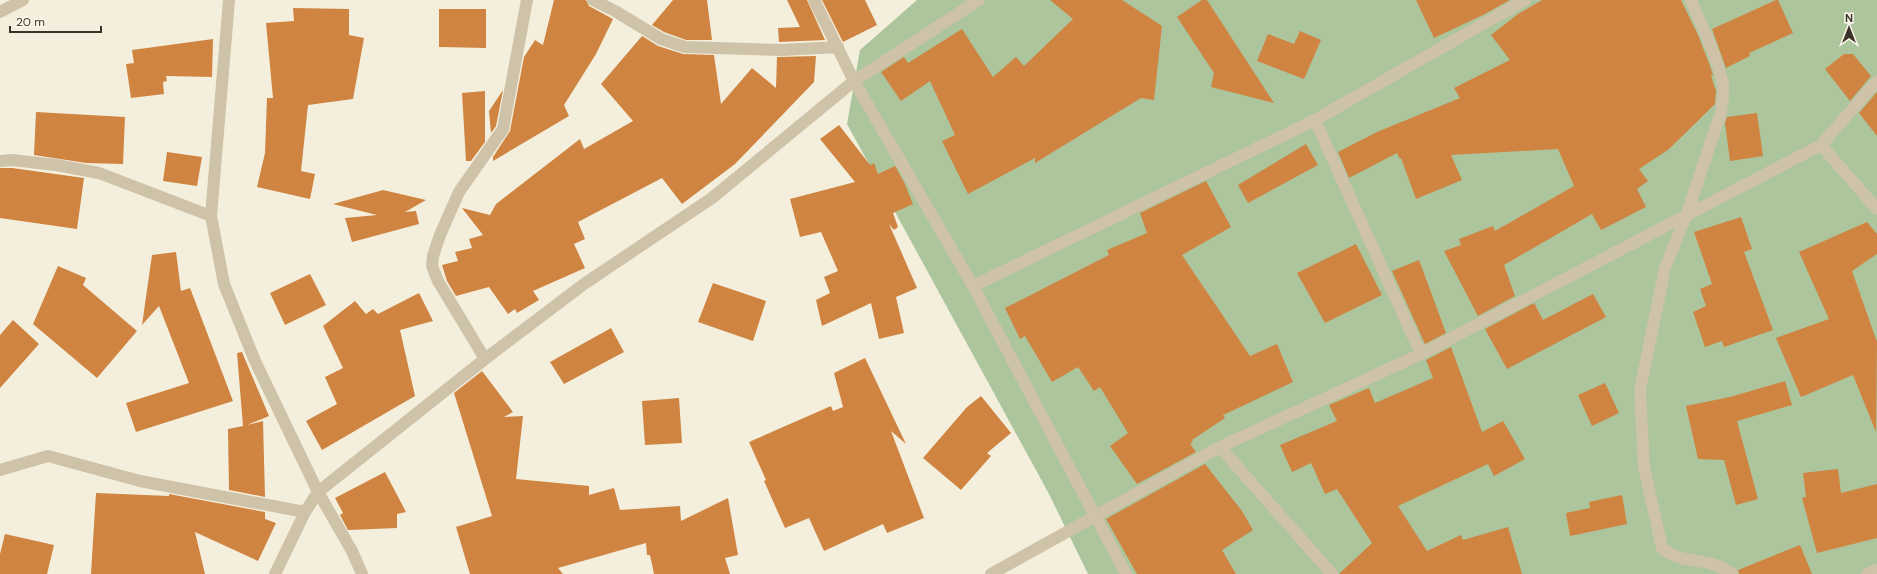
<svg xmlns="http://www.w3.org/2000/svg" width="1877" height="574" viewBox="0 0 1877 574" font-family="'DM Sans',sans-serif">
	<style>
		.green { fill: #adc59c }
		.building { fill: #cf8441 }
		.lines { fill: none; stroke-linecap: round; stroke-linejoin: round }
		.street { stroke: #cec2a8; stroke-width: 12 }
	</style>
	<rect width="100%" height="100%" fill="#f4efdd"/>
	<path class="green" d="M917,0H1877V574H1088L1049,494L847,124L860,50Z"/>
	<path class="building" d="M554,0H586L589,6L613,19L596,54L564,105L569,116L493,161V157L510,131L524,57L535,40L543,45Z
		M673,0H707L712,40H686L664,32L652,25Z
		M787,0H807L825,40L779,42L778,28L800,27Z
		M822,0H865L877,25L843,42Z
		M1050,0H1122L1162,26L1154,100L1141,98L1035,163V158L968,194L942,141L955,135L930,81L901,101L881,72L904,57L908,63L962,29L993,77L1016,57L1024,66L1073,19Z
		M1202,0H1207L1274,103L1211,87L1214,73L1177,17Z
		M1416,0H1510L1483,15L1434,38Z
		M1542,0H1681L1698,35L1710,66L1713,75L1711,76L1716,91L1715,104L1669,149L1639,169L1648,181L1637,189L1646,207L1601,230L1592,214L1504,265L1515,296L1478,316L1444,251L1461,245L1459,239L1493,226L1495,231L1574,186L1558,149L1451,155L1462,180L1416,199L1401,158L1400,159L1397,153L1349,178L1338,152L1377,132L1460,98L1454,88L1510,60L1491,35L1518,14Z
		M1776,0H1778L1793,33L1749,53L1750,56L1726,68L1712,29Z
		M293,8L349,9V35L364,38L353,99L308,105L301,171L315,174L310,199L257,187L265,153L267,98H273L266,23L294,21Z
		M439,9H486V48L439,47Z
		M1300,31L1321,40L1304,79L1257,61L1268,34L1294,44Z
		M642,36L658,46L683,54L714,55L721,104L752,68L776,88L777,57L816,56L814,82L735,164L682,204L662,178L578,222L585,239L574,244L585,268L533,291L539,300L517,313L515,309L508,314L489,287L456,296L447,281L442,265L458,261L455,252L472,248L469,239L483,235L462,208L490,215L496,204L580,139L584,149L633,121L601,84Z
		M213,39L212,77L166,76L167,81L163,82L164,94L131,98L126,64L134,63L132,50Z
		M1844,54H1853L1871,76L1850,101L1825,69Z
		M503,90L496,126L491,133L489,111Z
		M485,91V142L471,161H466L462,93Z
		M1877,92V136L1859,113Z
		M36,112L125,117L123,164L86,163L34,155Z
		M1757,113L1763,156L1730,161L1725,123L1727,117Z
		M839,125L870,165L874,163L878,174L895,166L904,182L913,204L893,213L898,227L894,230L889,224L917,288L896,297L904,333L879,339L871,303L822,326L816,300L830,293L824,277L838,271L821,232L800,237L790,199L855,182L820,139Z
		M1306,144L1318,165L1248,203L1238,185Z
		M167,152L202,157L197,186L163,181Z
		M0,168H12L84,178L77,229L0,218Z
		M1206,181L1231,227L1182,255L1250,356L1277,344L1293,382L1223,415L1225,418L1192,440L1193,442L1190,444L1196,452L1137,484L1110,446L1128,433L1100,387L1094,391L1078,367L1052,382L1025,336L1020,339L1005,308L1109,255L1107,250L1147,233L1140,213Z
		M383,190L426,200L405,212L416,211L419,224L352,242L345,218L377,215L333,204Z
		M1741,217L1752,249L1744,252L1773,330L1724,347L1722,341L1705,347L1693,312L1706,306L1700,289L1712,284L1694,232Z
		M1867,222L1877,234V254L1852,271L1877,342L1876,432L1853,375L1801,397L1776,338L1829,319L1799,252Z
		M1356,244L1382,295L1325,323L1297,273Z
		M176,252L181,291L190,288L233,401L136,432L126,403L189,383L159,306L142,325L152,255Z
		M1419,260L1446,333L1425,344L1392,271Z
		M58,266L86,278L83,285L137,331L97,378L33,324Z
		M310,274L326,305L285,325L270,293Z
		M713,283L766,301L753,341L698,322Z
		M419,293L433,321L400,330L415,396L322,450L306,421L337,404L325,377L343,368L323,326L355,301L366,314L373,309L378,314Z
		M1593,294L1606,317L1507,369L1485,329L1534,303L1543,320Z
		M13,320L39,344L0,388V335Z
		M611,328L624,352L564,384L550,362Z
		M1451,347L1482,432L1503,421L1525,459L1494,476L1488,464L1398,506L1427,551L1461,535L1463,540L1508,527L1522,574H1339L1372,543L1337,489L1325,494L1311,463L1292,472L1280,445L1337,421L1329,405L1369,388L1375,403L1433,378L1426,360Z
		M242,352L269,416L247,425L263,421L265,497L229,490L228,429L243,426L237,353Z
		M865,358L906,444L891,431L924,518L887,533L883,524L824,551L809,518L785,528L764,481L766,480L749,442L831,406L833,411L843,407L834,373Z
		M482,371L513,412L504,417L523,416L516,479L589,486V495L614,488L620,510L680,506L681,521L728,498L738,555L725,558L730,574H654L650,555H647L646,543L558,568L563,574H470L456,527L492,516L454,393Z
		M1785,381L1792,405L1737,421L1758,499L1736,505L1724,460L1698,459L1686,406L1730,397Z
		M1605,383L1619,413L1592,426L1578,395Z
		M981,396L1011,433L987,453L991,456L961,490L923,458L967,407Z
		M679,398L682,443L645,445L642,401Z
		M1205,464L1242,511L1253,530L1222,550L1236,574H1137L1106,519Z
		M1838,469L1841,493L1877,484V538L1817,553L1802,498L1806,497L1803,473Z
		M385,472L406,512L397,514V528L348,530L340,515L343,513L335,498Z
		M96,493L169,496V494L265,512V519L276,523L258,561L195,532L205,574H91Z
		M1622,495L1627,524L1570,536L1566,513L1590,508L1589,502Z
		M5,534L54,545L47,574H0V554Z
		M1800,545L1812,574H1739L1738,570Z"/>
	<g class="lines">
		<path class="street" d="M229,0L211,216L224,284L255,361L318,492L352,551L362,574
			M593,0L615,11L661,39L685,47L782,50L838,47
			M814,0L854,81L973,286L1126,574
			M1691,0C1702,27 1717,56 1723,85C1724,94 1722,104 1721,112L1686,216L1665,268L1640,390L1644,467L1662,548C1682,566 1709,555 1732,574
			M0,12L23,0
			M1315,120L1421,354
			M1821,145L1877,209
			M0,161L12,160L56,165L99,173L211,216
			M973,286L1315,120L1525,0
			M485,359L438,281L432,266L433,256L440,235L459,192L503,129L527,0
			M1220,447L1332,574
			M0,470L48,456L140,481L305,512
			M275,574L305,512L318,492L485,359L584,284L712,198L854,81L979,0
			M991,574L1220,447L1421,354L1821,145L1877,81
			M1867,574L1877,570"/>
	</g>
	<g transform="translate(1849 28)" stroke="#fbf7ea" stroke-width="3" paint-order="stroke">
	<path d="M0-3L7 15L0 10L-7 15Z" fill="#3a3229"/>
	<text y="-6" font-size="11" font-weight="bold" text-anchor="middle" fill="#3a3229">N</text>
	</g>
	<path d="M10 26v6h91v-6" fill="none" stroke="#3a3229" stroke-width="2"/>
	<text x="16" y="26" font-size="12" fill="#3a3229" stroke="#fbf7ea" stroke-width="3" paint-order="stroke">20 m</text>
</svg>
